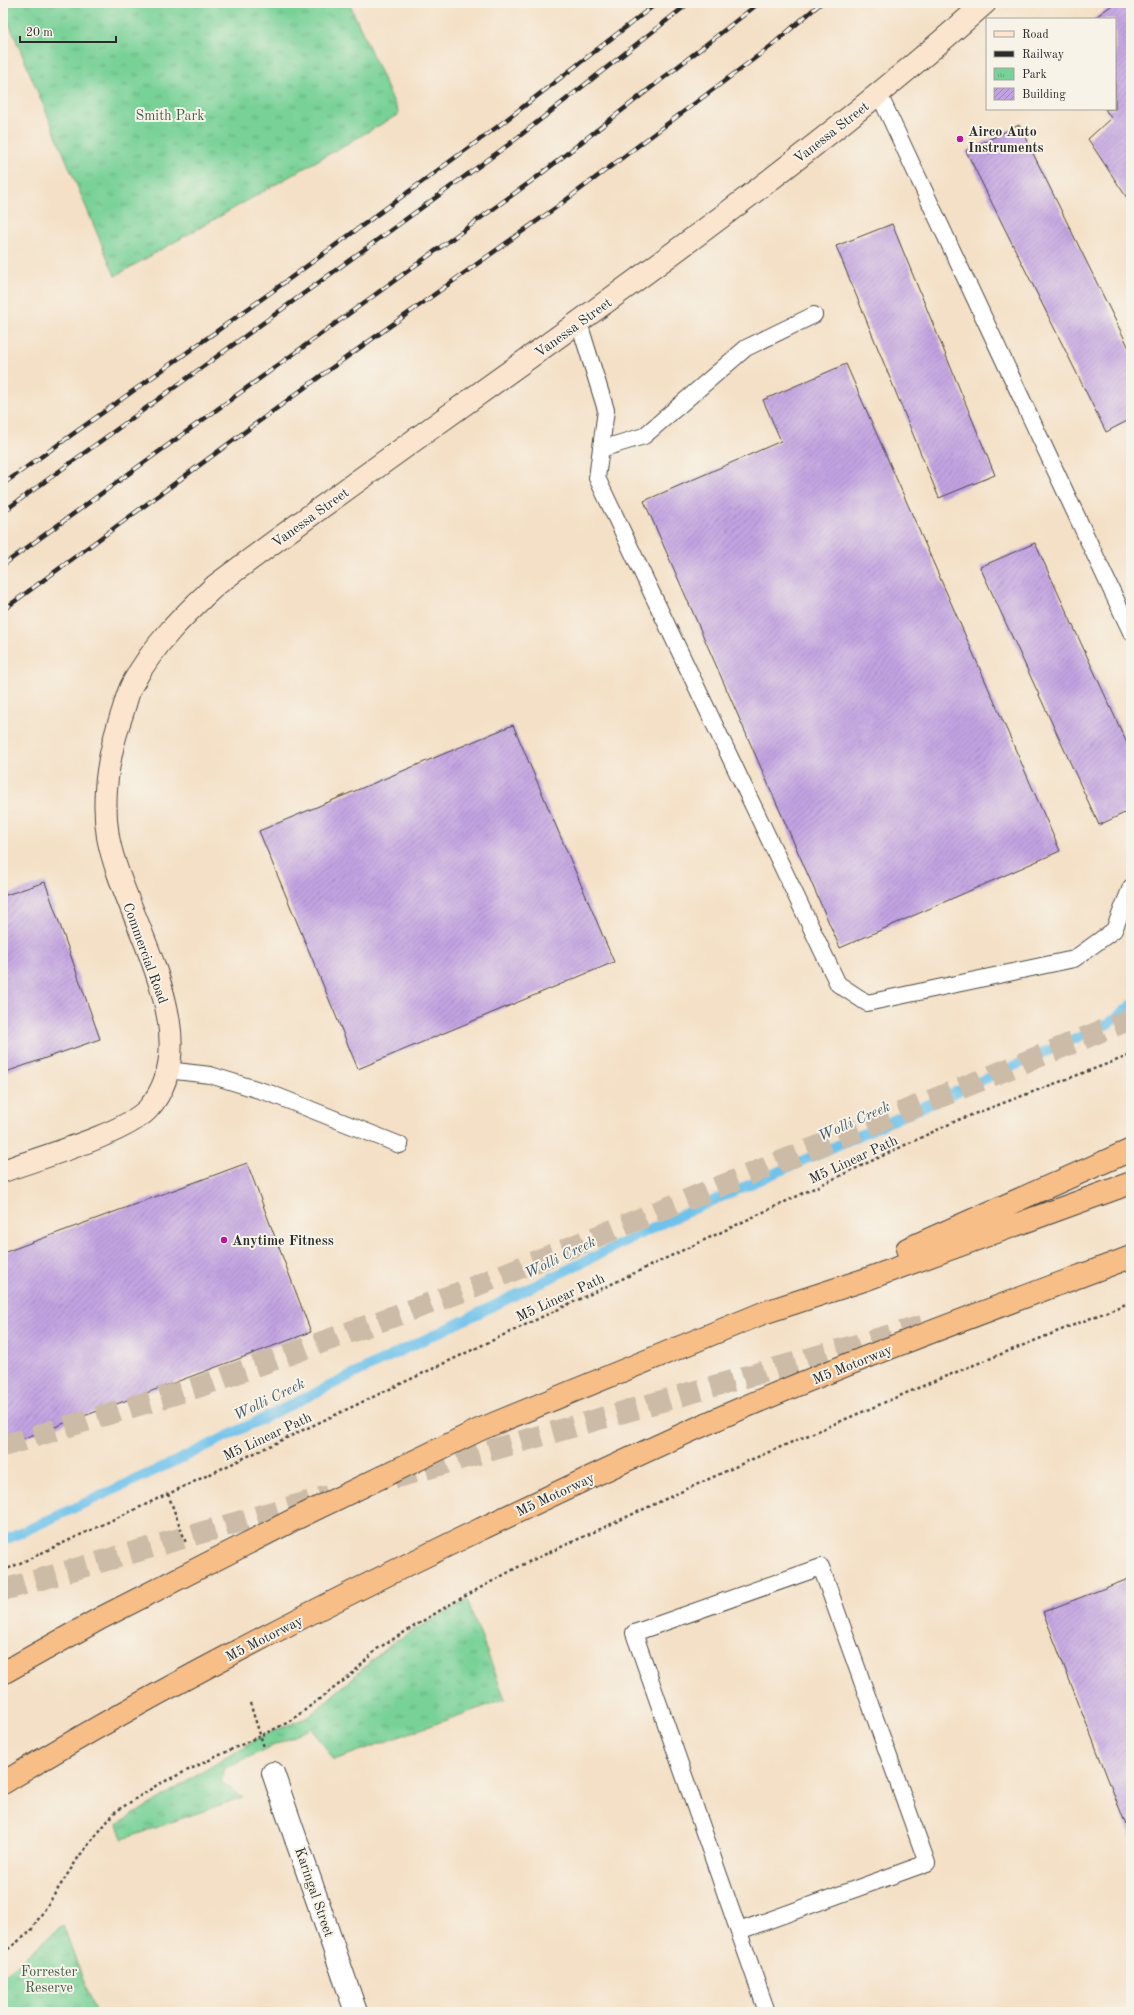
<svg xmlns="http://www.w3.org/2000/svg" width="1134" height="2015" viewBox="0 0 1134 2015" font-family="'Old Standard TT',serif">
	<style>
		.park { fill: url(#park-tufts); stroke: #527e61 }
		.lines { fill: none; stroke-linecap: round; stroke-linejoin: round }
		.stream { stroke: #70c2eb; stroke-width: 10 }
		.building { fill: url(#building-hatch) }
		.highway-tunnel { stroke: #ccbca7; stroke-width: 22; stroke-dasharray: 22 11; stroke-linecap: butt }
		.lane-casing { stroke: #494642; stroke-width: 18 }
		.street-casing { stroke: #494642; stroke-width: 24 }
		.secondary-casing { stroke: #494642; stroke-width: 24 }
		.highway-casing { stroke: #494642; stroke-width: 24 }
		.path { stroke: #494642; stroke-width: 2.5; stroke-dasharray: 3 3; stroke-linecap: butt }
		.lane { stroke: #fff; stroke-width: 16 }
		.street { stroke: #fff; stroke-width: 22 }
		.secondary { stroke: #fce5cf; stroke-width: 22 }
		.highway { stroke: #f7be87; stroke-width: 22 }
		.rail-casing { stroke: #2b2b2b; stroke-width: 4.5 }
		.rail { stroke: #f7f3e8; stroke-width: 3; stroke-dasharray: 9; stroke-linecap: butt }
		.poi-dot { fill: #b5179e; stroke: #f7f3e8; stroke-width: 1.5 }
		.labels { text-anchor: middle; stroke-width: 4; stroke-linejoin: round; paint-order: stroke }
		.park-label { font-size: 14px; fill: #425d4b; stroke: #f7f3e8 }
		.poi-label { font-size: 14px; font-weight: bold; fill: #2b2b2b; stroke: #f7f3e8; text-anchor: start }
		.street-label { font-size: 14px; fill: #2b2b2b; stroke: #f7f3e8 }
		.water-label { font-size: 15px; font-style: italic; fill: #405865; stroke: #f7f3e8 }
	</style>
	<defs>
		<pattern id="park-tufts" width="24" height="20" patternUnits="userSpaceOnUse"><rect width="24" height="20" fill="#78d197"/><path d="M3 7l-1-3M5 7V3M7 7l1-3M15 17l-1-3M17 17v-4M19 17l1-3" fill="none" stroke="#63aa7b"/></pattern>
		<pattern id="building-hatch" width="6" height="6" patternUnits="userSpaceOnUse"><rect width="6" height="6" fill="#c2a3e2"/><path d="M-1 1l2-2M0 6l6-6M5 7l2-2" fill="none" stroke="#9e85b7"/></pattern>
	</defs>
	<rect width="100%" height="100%" fill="#f7f3e8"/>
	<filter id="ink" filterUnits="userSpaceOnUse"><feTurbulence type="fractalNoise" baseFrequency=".025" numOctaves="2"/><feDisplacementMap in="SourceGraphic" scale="8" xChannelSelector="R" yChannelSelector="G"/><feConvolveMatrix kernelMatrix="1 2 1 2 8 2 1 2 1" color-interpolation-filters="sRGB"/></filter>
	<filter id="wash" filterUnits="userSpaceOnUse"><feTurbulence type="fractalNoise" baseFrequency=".012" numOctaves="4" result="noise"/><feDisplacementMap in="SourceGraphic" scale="16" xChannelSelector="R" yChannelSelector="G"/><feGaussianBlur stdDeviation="0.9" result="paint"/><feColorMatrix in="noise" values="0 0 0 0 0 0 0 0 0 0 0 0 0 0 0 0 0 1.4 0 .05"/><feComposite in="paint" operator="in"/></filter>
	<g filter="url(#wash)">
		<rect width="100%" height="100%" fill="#f4e0c6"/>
		<path class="park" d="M3,3H349L399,114L115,276L3,9Z
			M467,1600L505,1699L334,1760L312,1728L225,1768L221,1782L243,1797L123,1839L118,1824L261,1736L308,1717L392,1643Z
			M63,1925L95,2012H3V1976Z"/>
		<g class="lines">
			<path class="stream" d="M3,1541L180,1459L661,1224L1108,1024L1131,1005"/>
		</g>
		<g id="blocks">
			<path class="building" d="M1115,3H1131V204L1088,139L1111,118L1105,109H1115V19H1093Z
				M1019,125L1131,352V419L1106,432L966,151Z
				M892,224L995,475L939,498L836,246Z
				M846,364L1060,851L840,948L644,501L781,441L763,400Z
				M1035,543L1131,752V810L1099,825L980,567Z
				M513,725L614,962L358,1069L259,831Z
				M45,882L100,1039L3,1073V896Z
				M247,1163L311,1332L3,1446V1253Z
				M1131,1578V1838L1043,1612Z"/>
		</g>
	</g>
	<g filter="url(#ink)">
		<use href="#blocks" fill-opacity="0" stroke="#494642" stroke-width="1"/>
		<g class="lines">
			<path class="highway-tunnel" d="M3,1446L198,1387L458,1293L1131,1019
				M394,1478L926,1325
				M3,1590L328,1496"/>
			<g class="lane-casing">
				<path id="lane" d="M879,94L1131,632
					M579,323L606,410L597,478L838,984L867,1003L1074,959L1114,930L1131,887
					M601,449L644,436L746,348L814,315
					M167,1070L210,1075L272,1094L400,1145
					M739,1931L927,1863L821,1567L634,1633L767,2012"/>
			</g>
			<g class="street-casing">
				<path id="street" d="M273,1773L356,2012"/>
			</g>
			<g class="secondary-casing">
				<path id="secondary" d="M3,1171C38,1158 125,1134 148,1109C212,1037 122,915 108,837C101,794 109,751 123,711C126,702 128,691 133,683C154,644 184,615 216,585C473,392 744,217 985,3"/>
			</g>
			<g class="highway-casing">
				<path id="highway" d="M907,1249L1131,1150
					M3,1673L101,1618L295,1519L481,1429L763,1313L867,1279L1131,1183
					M3,1783C156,1690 317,1608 479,1530C565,1489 652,1447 740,1409C868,1354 1000,1306 1131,1257"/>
			</g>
			<path class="path" d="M168,1494L186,1543
				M3,1571L168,1494L958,1120L1131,1055
				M250,1703L264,1747
				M3,1953L30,1932L80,1855L115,1812L157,1785L289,1722L350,1676L377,1649L449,1605L520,1566L748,1461L939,1379L1131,1302"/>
			<use href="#lane" class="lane"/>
			<use href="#street" class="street"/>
			<use href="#secondary" class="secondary"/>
			<use href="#highway" class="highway"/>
			<g class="rail-casing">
				<path id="rail" d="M3,484L270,293L497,127L657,3
					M3,512L508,145L689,3
					M3,565L537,177L759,3
					M3,610L326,372L558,206L771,46L821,3"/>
			</g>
			<use href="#rail" class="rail"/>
		</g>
	</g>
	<g class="poi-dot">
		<circle cx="960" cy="139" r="4"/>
		<circle cx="224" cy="1240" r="4"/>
	</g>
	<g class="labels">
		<g class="park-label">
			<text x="170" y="120">Smith Park</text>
			<text x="49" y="1976">Forrester<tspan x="49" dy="16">Reserve</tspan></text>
		</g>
		<g class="poi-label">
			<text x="968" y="136">Airco Auto<tspan x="968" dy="16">Instruments</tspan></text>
			<text x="232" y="1245">Anytime Fitness</text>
		</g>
		<g class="street-label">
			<text transform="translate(831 132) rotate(-38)" y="5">Vanessa Street</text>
			<text transform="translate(573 327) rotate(-36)" y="5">Vanessa Street</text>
			<text transform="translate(310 517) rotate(-36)" y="5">Vanessa Street</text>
			<text transform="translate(146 953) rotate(70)" y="5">Commercial Road</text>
			<text transform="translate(853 1159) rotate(-25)" y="5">M5 Linear Path</text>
			<text transform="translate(560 1297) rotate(-25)" y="5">M5 Linear Path</text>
			<text transform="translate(852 1364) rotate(-22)" y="5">M5 Motorway</text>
			<text transform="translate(267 1436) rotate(-25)" y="5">M5 Linear Path</text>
			<text transform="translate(555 1494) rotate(-25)" y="5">M5 Motorway</text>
			<text transform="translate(264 1638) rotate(-27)" y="5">M5 Motorway</text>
			<text transform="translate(315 1892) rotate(71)" y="5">Karingal Street</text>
		</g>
		<g class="water-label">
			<text transform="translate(854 1121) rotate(-24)" y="5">Wolli Creek</text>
			<text transform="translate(560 1257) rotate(-26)" y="5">Wolli Creek</text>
			<text transform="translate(269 1399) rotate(-26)" y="5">Wolli Creek</text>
		</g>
	</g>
	<rect width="1134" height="2015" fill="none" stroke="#f7f3e8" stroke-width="16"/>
	<rect x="986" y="18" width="130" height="92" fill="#f7f3e8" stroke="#a5a39c"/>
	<rect x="994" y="31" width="20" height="6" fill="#fce5cf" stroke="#a5a39c"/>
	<text x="1022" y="38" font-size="12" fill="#2b2b2b">Road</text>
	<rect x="994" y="51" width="20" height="6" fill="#2b2b2b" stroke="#a5a39c"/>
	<text x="1022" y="58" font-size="12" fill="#2b2b2b">Railway</text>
	<rect x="994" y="68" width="20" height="12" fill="url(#park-tufts)" stroke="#a5a39c"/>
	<text x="1022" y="78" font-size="12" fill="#2b2b2b">Park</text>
	<rect x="994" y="88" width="20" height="12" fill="url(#building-hatch)" stroke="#a5a39c"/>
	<text x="1022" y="98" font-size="12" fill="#2b2b2b">Building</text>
	<path d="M20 36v6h96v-6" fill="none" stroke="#2b2b2b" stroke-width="2"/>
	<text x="26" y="36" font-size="12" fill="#2b2b2b" stroke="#f7f3e8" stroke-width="3" paint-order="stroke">20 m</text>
</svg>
